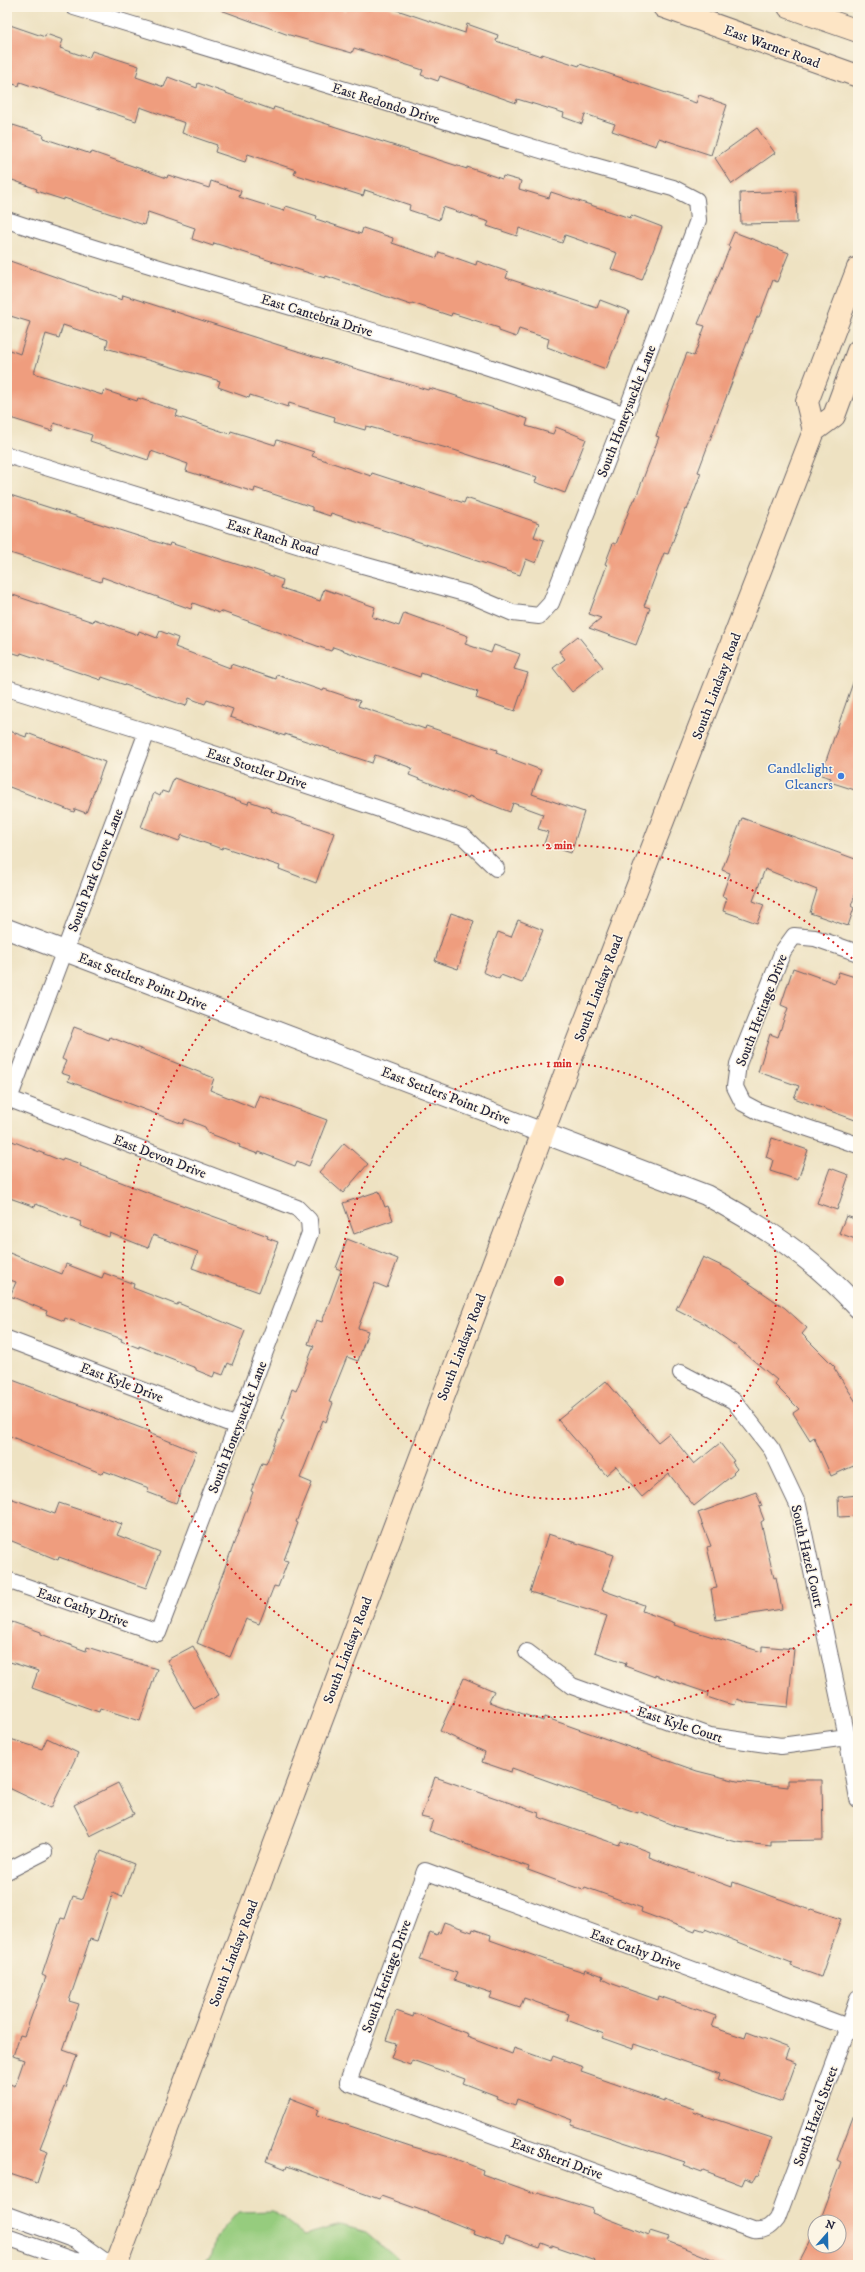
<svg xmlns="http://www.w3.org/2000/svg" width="865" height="2272" viewBox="0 0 865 2272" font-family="'IM FELL DW Pica',serif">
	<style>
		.green { fill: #96cc7e; stroke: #5c775c }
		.building { fill: #ef9d7e }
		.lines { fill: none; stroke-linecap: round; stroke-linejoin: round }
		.minor-casing { stroke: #69656a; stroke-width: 18 }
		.tertiary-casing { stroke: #69656a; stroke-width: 22 }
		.secondary-casing { stroke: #69656a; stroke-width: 24 }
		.minor { stroke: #fff; stroke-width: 16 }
		.tertiary { stroke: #fff; stroke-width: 20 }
		.secondary { stroke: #fde5c5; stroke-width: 22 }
		.ring { fill: none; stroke: #d62828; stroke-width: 2; stroke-dasharray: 2 4 }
		.shop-dot { fill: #3f7fe0; stroke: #fcf5e5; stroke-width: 1.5 }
		.labels { text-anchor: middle; stroke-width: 3; stroke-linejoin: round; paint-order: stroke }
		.street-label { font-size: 14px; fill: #22223b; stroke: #fcf5e5 }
		.shop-label { font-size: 14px; fill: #366cbe; stroke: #fcf5e5; text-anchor: end }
		.centre { fill: #d62828; stroke: #fcf5e5; stroke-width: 2 }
		.ring-label { font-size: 12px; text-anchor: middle; font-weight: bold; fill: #d62828; stroke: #fcf5e5; stroke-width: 3; stroke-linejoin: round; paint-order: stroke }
	</style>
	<rect width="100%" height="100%" fill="#fcf5e5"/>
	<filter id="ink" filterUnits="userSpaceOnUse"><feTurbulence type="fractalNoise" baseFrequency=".025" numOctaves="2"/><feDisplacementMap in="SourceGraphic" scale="8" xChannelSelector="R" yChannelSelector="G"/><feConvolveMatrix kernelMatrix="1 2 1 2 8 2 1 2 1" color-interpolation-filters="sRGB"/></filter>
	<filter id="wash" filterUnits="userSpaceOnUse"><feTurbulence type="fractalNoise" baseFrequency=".012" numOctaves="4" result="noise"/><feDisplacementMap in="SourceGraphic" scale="16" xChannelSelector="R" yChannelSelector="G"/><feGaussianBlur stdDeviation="0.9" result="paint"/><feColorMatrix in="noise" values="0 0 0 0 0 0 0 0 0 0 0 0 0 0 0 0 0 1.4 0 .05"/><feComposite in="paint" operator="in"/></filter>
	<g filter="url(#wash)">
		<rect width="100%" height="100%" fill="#eee2c2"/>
		<path class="green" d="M273,2211L304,2235L341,2225L366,2232L404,2265H199L210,2259L215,2238L238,2212Z"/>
		<g id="blocks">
			<path class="building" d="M221,7H335L346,11L347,7H388L465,33L467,24L498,35L496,41L541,56L542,54L579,66L580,64L696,103L699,95L727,105L711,155L659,138L656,146L612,131L615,124L585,114L582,124L563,117L564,113L517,99L516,103L440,76L438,81L421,75L423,70L354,48L352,53L286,34L221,10Z
				M7,24L45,37L46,34L63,40L60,48L89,58L92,51L139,66L136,77L164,87L168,77L197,88L198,83L273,110L274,107L467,169V167L502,179L503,176L521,181L519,189L549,198L551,192L630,218L631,215L662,227L642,280L611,269L617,253L565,235L562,243L519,228L517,236L487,226L489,222L443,207L439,220L409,210L410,205L365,190L363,196L294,174L296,170L248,154L245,162L215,152L217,145L182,133L185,123L140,107L136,121L20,82L19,86L7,82Z
				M13,125L44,135L43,138L91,154L92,152L167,178L168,175L209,188L211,181L241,191L239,197L284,211L286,206L317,216L316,219L361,234L363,228L393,238L392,243L437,258L439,252L476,265L477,261L508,272L506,278L597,308L600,300L629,311L606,369L547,347L549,339L519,329L516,337L499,331V328L452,313L451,316L412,303L411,305L326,276L325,278L214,243L213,246L192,239L195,228L148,212L144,225L64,198V200L36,191L37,189L7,178V143Z
				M757,128L775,153L732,184L715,158Z
				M796,191L797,223L741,224L740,193Z
				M734,232L789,253L777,282L773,280L759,317H757L711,437L698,472L701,473L687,510L685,509L668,554L664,553L644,606L650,608L636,645L589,628L601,618L589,614L607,565L605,564L613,543L616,544L633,500H635L659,437L656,436L666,407L687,353L694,356L705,326L698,324L730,247L728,246Z
				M7,260L122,300L123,295L313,356L428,390L429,388L447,393L528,419L526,426L553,434L556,427L586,439L565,493L535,482L537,477L454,450L366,426L365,430L334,421L335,417L289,403L288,407L250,395L249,398L218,387L220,381L106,348L108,340L63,325L59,338L46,334L34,373L102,395L104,390L137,401L138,398L178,411L176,416L230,434L231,431L275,445L277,440L314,452L312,456L371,476L372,473L464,503L466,498L539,523L534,537L544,540L536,563L526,559L520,575L331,513L330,516L312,510V507L255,488L254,492L186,471L188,464L151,451L148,460L90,441L92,435L54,423L52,431L7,417V349L20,354L30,322L7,315Z
				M7,494L169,546L170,543L261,572L283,580L281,588L320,601L324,589L375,607L372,617L399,626L404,613L468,636L465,644L491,653L494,645L520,654L514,669L528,673L515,711L476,698L478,692L421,673L420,677L333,647L331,651L220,611L219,613L193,603L191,609L102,577L101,582L7,552Z
				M7,593L93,622L94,619L138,635L139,631L157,638L160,631L178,638L175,647L230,668L231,664L276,679L277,675L323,691L324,689L360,701L358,706L425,729L426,726L497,750L496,753L541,770L532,794L584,812L571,853L544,844L548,832L538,829L543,814L513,803L510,812L469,796L468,798L409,775L412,768L375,755L372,763L285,734V736L230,717L233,709L207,700L205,704L189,698L186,706L102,677L101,680L21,653L20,655L7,651Z
				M578,636L603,667L572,692L553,668L565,659L559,651Z
				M856,674H858V791L830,782L831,778L821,775Z
				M7,730L26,737L27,733L105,762L86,813L75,809L74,812L7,786Z
				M174,778L248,804L249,801L272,809L271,811L334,833L316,883L279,869L280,866L223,847L222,849L182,835L179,841L141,827L154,793L160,796L162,791L168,793Z
				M742,818L858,860V887L851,906L854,908L848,926L810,913L817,890L765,869L753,901L764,905L757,923L723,911L727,898L722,896L730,873L722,870Z
				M451,913L474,921L458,969L435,961Z
				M518,920L543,930L522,983L501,975L499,979L483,972L498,932L511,937Z
				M793,968L835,983L839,972L858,978V1121L794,1098L799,1086L758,1072L770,1034L778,1037L788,1008L781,1005Z
				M74,1027L109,1040L110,1037L214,1078L210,1090L254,1108L259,1095L327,1120L309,1166L297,1161L295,1166L259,1152L258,1154L239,1147L240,1145L208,1133L205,1127L185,1119L183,1124L68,1081L70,1076L61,1073L66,1061L62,1059Z
				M772,1138L808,1150L798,1180L770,1171L773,1160L766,1157Z
				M7,1139L62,1161L63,1158L81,1164L80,1166L154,1195L268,1236L267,1238L278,1242L259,1292L192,1268L198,1252L153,1235L148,1248L110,1233L109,1237L80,1226L81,1222L36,1204L35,1207L7,1197Z
				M344,1143L368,1164L343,1193L319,1172Z
				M830,1168L849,1175L837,1210L817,1203Z
				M379,1191L385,1207L388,1206L393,1220L354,1234L343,1203Z
				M846,1216L858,1220V1240L839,1233Z
				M347,1239L398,1259L387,1288L375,1283L358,1328L368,1331L358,1361L347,1357L329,1402L333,1403L326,1422L323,1420L300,1478L312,1483L296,1522L298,1523L284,1560L288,1561L278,1587L274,1586L259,1624L246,1619L230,1657L197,1643L253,1492L251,1491L262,1463L266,1464L284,1420L282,1419L292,1389L296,1391L314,1346L308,1344L316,1320L322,1322L341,1270L336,1268Z
				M7,1252L62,1274L66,1264L102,1278L104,1273L134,1284L133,1288L177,1305L178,1303L245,1331L232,1365L228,1363L223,1375L215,1372L213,1377L196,1370V1368L139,1346V1348L121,1341L122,1339L65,1318L64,1321L46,1314L47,1311L10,1296L16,1282L7,1279Z
				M703,1257L730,1270L785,1308L807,1328L802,1334L835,1367L834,1368L858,1405V1464L831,1476L814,1437L810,1440L793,1413L799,1409L774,1384L777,1380L736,1346L705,1324L676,1309Z
				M7,1378L149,1431V1433L196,1452L176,1503L147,1492L149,1488L104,1471L103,1474L7,1435Z
				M606,1381L658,1442L669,1433L694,1464L720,1443L734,1461L732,1462L737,1469L733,1473L734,1474L694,1506L669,1474L642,1497L616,1466L606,1475L558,1420Z
				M756,1492L762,1506L759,1507L764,1520L761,1522L774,1578L776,1577L782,1609L716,1620L711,1589L717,1588L707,1547L711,1546L698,1513Z
				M858,1495V1516L839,1517L838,1497Z
				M7,1497L55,1514L59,1503L122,1524L117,1535L160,1552L146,1588L59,1557L58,1560L7,1539Z
				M548,1534L614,1555L602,1590L644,1605L642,1611L675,1623L674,1625L762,1652V1646L794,1649L788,1707L748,1703L737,1699L735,1705L725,1703L707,1697L708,1693L655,1675V1677L625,1666L626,1663L595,1652L607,1616L530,1592Z
				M12,1622L41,1632V1634L86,1651L87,1647L157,1669L140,1721L100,1708L99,1712L32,1688L38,1671L7,1661V1636Z
				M193,1646L219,1695L194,1709L167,1660Z
				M464,1678L494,1691L489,1702L543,1721L544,1717L697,1771L737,1781L788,1787V1780H822L823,1840L771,1841V1846L737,1842L675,1826L638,1811V1813L512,1768L511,1772L482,1762L485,1752L440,1731Z
				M7,1738L42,1749L47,1738L78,1753L51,1808L7,1787Z
				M435,1777L539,1813L538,1817L584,1833L619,1845L621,1841L650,1852L649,1857L732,1887L733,1882L810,1910L811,1909L841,1919L821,1977L791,1966L792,1963L705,1929V1931L696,1928L695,1932L641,1912L642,1908L585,1887L583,1890L566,1884L528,1870L529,1867L429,1831L433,1820L421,1817Z
				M118,1783L134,1814L90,1836L74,1805Z
				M101,1851L134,1864L122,1897L113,1893L97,1941L90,1939L69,2001L79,2004L63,2050L77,2055L66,2088L64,2087L40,2148L48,2151L37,2183L7,2173V2083L15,2086L24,2060L13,2056L20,2035L24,2036L46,1977L42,1975L61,1918L65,1919L73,1896L83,1899Z
				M444,1922L472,1932L473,1929L491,1935L490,1940L549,1961L584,1972L585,1969L603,1976L602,1979L610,1983L658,2000L659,1996L716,2016L712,2027L745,2038L747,2032L789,2048L785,2059L796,2063L782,2102L718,2079L720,2074L634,2044L633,2049L602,2038L604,2034L567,2020L569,2014L524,1998L520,2008L490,1998L492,1993L454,1980L457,1973L420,1960L430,1932L437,1935L438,1932L440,1933Z
				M396,2011L413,2017L414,2013L468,2034L467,2037L512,2054L514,2048L551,2061L553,2056L583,2067L581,2072L664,2101V2099L694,2109L693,2112L772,2138L758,2176L756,2175L753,2181L745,2178L742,2185L703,2170L702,2172L683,2165L685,2162L571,2125L573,2120L517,2099L515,2105L496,2098L497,2096L463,2083L465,2079L412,2060L410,2065L391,2058L396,2043L386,2040Z
				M290,2098L319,2109L317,2115L410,2146L453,2158L483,2170L482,2174L537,2194L538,2192L593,2209L592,2213L649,2235L650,2231L669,2237L667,2241L727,2265H593L595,2260L552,2245V2247L542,2243L540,2248L506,2236L503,2244L473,2234L474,2231L432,2214L381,2196L379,2199L287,2166L286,2169L266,2161Z
				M856,2109H858V2265H798L815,2232V2246H839V2222H819L841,2162L837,2160Z"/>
		</g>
	</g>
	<g filter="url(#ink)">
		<use href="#blocks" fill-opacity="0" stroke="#69656a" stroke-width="1"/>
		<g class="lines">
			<g class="minor-casing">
				<path id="minor" d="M7,220C212,289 423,338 625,415
					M7,455L352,562L468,594L513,613L539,616L551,603L625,415L698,220L696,200L673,188L587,164L74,7
					M7,688L147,732L464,837L496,868
					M858,953L815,938L794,936L783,951L738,1064L735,1087L743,1103L760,1112L858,1145
					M7,1098L297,1208L309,1220L310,1233L158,1633L7,1580
					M9,1099L147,732
					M7,1339L237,1426
					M681,1373L734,1401L772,1450L798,1505L847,1737L858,1799
					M527,1652L572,1686L710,1736L781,1746L847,1737L857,1741
					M7,1871L44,1852
					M848,2027L425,1871L348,2082L753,2230C765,2231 770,2228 777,2219L848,2027L858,1998
					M7,2215L75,2240L110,2265
					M7,2237L72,2260L97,2265"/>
			</g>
			<g class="tertiary-casing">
				<path id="tertiary" d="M7,929L706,1195C763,1226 815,1259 858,1308"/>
			</g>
			<g class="secondary-casing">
				<path id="secondary" d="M664,7L858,76
					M789,7L858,31
					M814,431L807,402L858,268
					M116,2265L576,1045L814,431L834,416L858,351"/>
			</g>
			<use href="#minor" class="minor"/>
			<use href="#tertiary" class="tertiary"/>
			<use href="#secondary" class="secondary"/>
		</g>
	</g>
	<g class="ring">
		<circle cx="559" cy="1281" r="218"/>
		<path d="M856 1600A436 436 0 1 1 856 962"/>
	</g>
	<circle class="shop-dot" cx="841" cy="776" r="4"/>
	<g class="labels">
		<g class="street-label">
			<text transform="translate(772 46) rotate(20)" y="5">East Warner Road</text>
			<text transform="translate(386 103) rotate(17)" y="5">East Redondo Drive</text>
			<text transform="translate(317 315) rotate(17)" y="5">East Cantebria Drive</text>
			<text transform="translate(626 411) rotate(-69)" y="5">South Honeysuckle Lane</text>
			<text transform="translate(273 537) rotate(17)" y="5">East Ranch Road</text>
			<text transform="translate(716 686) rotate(-69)" y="5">South Lindsay Road</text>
			<text transform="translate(257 768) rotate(18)" y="5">East Stottler Drive</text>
			<text transform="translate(95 870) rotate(-69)" y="5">South Park Grove Lane</text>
			<text transform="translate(143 981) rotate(21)" y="5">East Settlers Point Drive</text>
			<text transform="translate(598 988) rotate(-69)" y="5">South Lindsay Road</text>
			<text transform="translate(761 1010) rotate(-69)" y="5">South Heritage Drive</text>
			<text transform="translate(446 1095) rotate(21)" y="5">East Settlers Point Drive</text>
			<text transform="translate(160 1156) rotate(21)" y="5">East Devon Drive</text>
			<text transform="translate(461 1347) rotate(-69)" y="5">South Lindsay Road</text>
			<text transform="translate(122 1382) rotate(21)" y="5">East Kyle Drive</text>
			<text transform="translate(237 1427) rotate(-69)" y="5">South Honeysuckle Lane</text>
			<text transform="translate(808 1556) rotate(77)" y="5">South Hazel Court</text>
			<text transform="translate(83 1607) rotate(19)" y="5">East Cathy Drive</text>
			<text transform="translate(347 1650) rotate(-69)" y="5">South Lindsay Road</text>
			<text transform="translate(680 1724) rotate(18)" y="5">East Kyle Court</text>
			<text transform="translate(636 1949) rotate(20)" y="5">East Cathy Drive</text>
			<text transform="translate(233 1953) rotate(-69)" y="5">South Lindsay Road</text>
			<text transform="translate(386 1976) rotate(-70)" y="5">South Heritage Drive</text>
			<text transform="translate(815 2116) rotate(-70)" y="5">South Hazel Street</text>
			<text transform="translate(557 2158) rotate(20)" y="5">East Sherri Drive</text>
		</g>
		<g class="shop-label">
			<text x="833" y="773">Candlelight<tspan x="833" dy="16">Cleaners</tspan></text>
		</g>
	</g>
	<circle cx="559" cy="1281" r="6" class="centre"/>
	<g class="ring-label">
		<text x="559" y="849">2 min</text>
		<text x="559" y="1067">1 min</text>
	</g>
	<rect width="865" height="2272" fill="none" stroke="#fcf5e5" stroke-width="24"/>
	<g transform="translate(827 2234) rotate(20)"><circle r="19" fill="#fcf5e5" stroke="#a5a1a1"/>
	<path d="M0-3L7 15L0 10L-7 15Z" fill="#1f6fb2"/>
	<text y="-6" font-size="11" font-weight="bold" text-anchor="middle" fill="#22223b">N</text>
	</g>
</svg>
